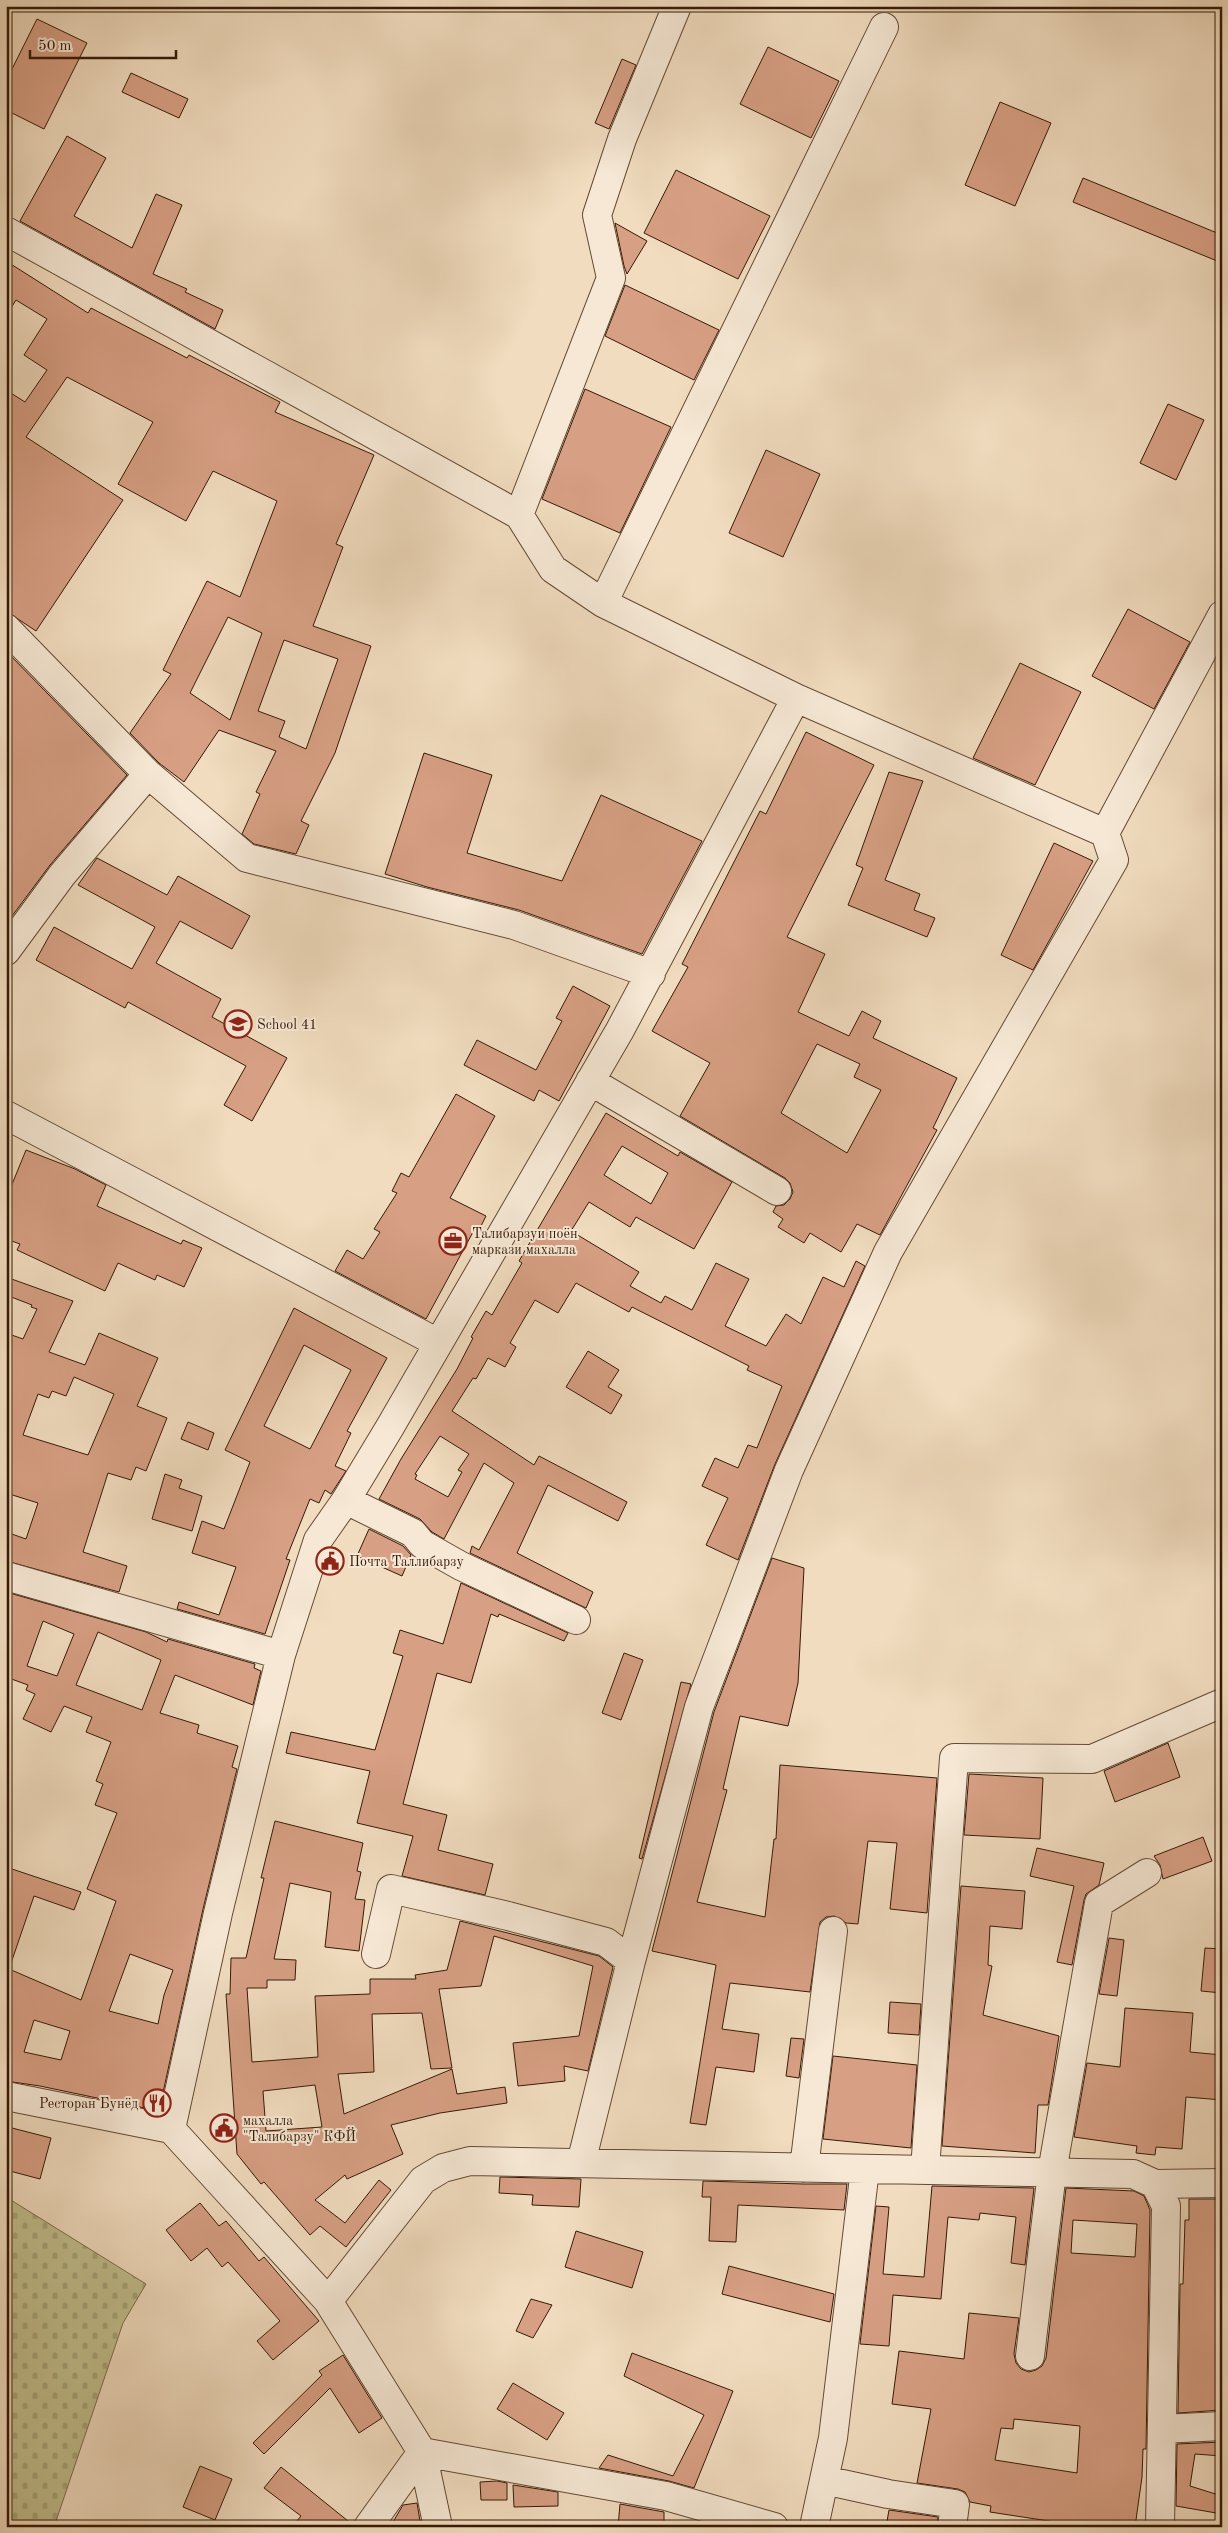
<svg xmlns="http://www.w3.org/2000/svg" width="1228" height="2533" viewBox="0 0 1228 2533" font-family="'Old Standard TT',serif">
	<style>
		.cemetery { fill: url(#cemetery-stones); stroke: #7c6c4a }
		.building { fill: #d79f84; stroke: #361a06; fill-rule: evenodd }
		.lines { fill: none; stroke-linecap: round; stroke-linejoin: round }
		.minor-casing { stroke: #654a34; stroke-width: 30 }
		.minor { stroke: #f6e8d5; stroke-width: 28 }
		.labels { text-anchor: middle; stroke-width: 4; stroke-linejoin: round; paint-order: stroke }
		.poi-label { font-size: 14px; fill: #361a06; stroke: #f6e8d5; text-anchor: start }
	</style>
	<defs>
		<pattern id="cemetery-stones" width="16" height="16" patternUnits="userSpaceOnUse" patternTransform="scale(1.25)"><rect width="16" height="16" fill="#c1be8d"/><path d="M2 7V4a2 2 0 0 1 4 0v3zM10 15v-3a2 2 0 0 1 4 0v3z" fill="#a6a378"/></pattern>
	</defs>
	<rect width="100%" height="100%" fill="#f1dcbf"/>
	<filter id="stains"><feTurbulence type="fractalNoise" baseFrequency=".004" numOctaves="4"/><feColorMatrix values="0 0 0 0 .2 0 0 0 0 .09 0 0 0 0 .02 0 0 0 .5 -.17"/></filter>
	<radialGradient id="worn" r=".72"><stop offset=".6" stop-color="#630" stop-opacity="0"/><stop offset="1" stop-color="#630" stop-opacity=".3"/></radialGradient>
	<path class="cemetery" d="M6,2197L146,2284L123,2323L54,2527H6Z"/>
	<path class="building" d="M37,19L87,43L44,129L6,110V81Z
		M768,47L839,81L811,138L740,104Z
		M622,59L636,65L609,129L595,123Z
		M131,73L188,99L179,118L122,92Z
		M1000,102L1051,123L1015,206L965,185Z
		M67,136L106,158L74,216L132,248L156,194L182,205L153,274L187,289L185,292L223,310L215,329L20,221Z
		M676,170L770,216L738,279L644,233Z
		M1083,178L1222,235V263L1073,202Z
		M615,223L647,241L627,274L624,266Z
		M6,261L88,313L91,308L187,358L189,355L280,402L275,412L374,455L336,544L343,547L313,626L371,646L335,753L301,821L309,825L296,854L254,844L242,834L260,794L256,792L276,751L219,730L184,782L159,763L130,733L171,674L163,670L207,581L240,597L277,501L213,471L186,521L118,484L153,422L67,377L26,437L123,500L36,631L6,611V390L25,402L47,370L24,355L47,319L16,300L6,316ZM228,617L262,633L230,720L190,693ZM284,640L338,659L306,749L279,737L285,721L258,711Z
		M625,285L719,330L694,380L605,336Z
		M585,389L671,427L620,533L542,499Z
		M1168,404L1204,420L1176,480L1140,463Z
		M766,450L820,474L783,557L729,533Z
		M1128,609L1190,642L1154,709L1092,676Z
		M6,651L127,775L50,865L6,924Z
		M1020,663L1081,692L1035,785L973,758Z
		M806,732L874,765L787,937L825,954L798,1012L849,1036L862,1011L881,1021L873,1038L957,1078L933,1128L937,1130L880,1235L857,1224L841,1252L810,1233L804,1243L778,1227L783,1219L773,1212L776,1206L784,1205L790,1199L793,1192L790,1183L785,1178L680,1116L710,1063L652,1031L688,967L682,964L760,811L766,814ZM817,1044L860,1064L854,1077L881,1090L847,1153L781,1113Z
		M424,753L492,775L467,853L562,881L601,795L702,841L642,954L519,910L427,887L385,874Z
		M889,772L923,781L885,880L920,894L914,910L935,918L927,937L848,905L863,868L856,865Z
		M1054,843L1093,861L1033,970L1001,955Z
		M97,858L167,895L178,876L250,916L232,949L180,921L156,963L221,999L212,1017L287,1058L252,1121L224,1105L246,1066L128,1002L125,1008L36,960L54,927L132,969L155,927L78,885Z
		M573,986L610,1006L559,1101L539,1090L534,1101L464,1065L477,1040L536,1070L562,1021L556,1018Z
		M456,1094L495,1116L450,1198L486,1216L477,1234L473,1232L426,1319L335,1271L347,1250L363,1259L380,1232L374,1229L397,1193L392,1191L401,1173L409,1177Z
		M606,1113L678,1156L680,1152L732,1182L694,1249L636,1217L630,1227L589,1202L571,1231L639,1272L630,1286L661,1303L665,1296L692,1310L716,1263L749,1279L725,1326L766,1346L786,1314L801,1324L823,1277L844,1287L856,1261L865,1266L775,1464L738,1560L706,1545L728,1498L702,1486L715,1458L738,1468L748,1445L757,1448L782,1386L747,1370L749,1366L632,1307L629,1312L576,1283L558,1313L535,1300L510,1343L516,1347L505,1367L488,1358L476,1379L473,1378L452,1411L534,1465L539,1456L627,1502L618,1521L548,1485L517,1553L593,1592L586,1608L470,1553L472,1546L479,1550L514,1483L484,1463L444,1539L432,1532L420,1519L379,1499L401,1459L457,1369L473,1338L471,1337L486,1311L492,1315L500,1301L522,1263L519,1261ZM622,1146L668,1173L651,1204L604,1175ZM440,1436L469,1454L458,1470L462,1472L448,1497L415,1479L417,1475L415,1474Z
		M26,1150L75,1169L106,1185L97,1206L181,1244L183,1240L202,1248L184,1287L157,1275L155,1280L118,1263L105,1291L17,1250L20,1244L6,1239V1199Z
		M6,1277L73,1301L49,1352L85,1365L99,1333L158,1358L137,1406L167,1418L146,1471L136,1467L131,1480L108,1473L83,1552L127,1566L119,1592L6,1561V1532L26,1539L38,1503L6,1493V1333L23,1339L37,1309L31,1307L32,1305L6,1295ZM74,1377L114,1394L88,1455L23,1435L38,1394L49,1398L52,1391L66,1396Z
		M294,1308L387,1358L347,1431L351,1433L335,1466L346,1471L331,1494L325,1490L319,1503L310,1499L286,1559L290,1560L265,1634L177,1609L179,1602L219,1615L236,1567L192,1553L202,1521L224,1529L250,1462L225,1450ZM304,1345L351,1370L310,1449L264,1426Z
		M588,1351L619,1370L608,1387L622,1395L611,1414L566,1387Z
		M188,1422L214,1433L208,1450L181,1439Z
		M165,1474L182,1480L179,1488L202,1496L192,1531L152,1519Z
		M369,1529L403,1546L411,1555L402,1576L357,1556Z
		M772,1558L804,1568L798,1683L788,1726L740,1716L723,1789L727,1790L697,1902L765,1917L774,1839H776L780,1765L937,1778L927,1913L890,1909L897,1843L868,1841L858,1924L846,1923L834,1916L826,1917L820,1922L810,1992L730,1983L722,2029L759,2034L754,2072L716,2067L706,2125L690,2123L716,1965L652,1951L714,1712Z
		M461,1583L568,1633L564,1641L499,1614L498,1617L491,1614L471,1683L437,1673L403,1804L447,1815L438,1850L493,1864L485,1895L402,1876L413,1836L357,1823L370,1771L286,1753L291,1732L375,1750L403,1656L393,1653L400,1630L443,1644Z
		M6,1592L146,1632L167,1642L168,1639L255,1664L254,1668L261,1671L253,1705L175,1675L160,1713L199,1725L197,1733L238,1746L232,1767L237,1769L203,1909L159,2111L40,2086L6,2081V1906L11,1892L6,1890V1867L81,1892L74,1910L34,1896L9,1969L81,2000L116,1901L87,1889L117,1813L95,1805L103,1784L96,1781L111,1742L86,1732L92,1717L64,1706L51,1732L23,1719L35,1694L26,1690L28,1685L6,1677ZM43,1621L74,1634L57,1676L27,1666ZM98,1632L161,1660L142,1710L76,1685ZM130,1954L173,1970L164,1995L158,2024L109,2011ZM34,2020L70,2031L61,2060L24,2052Z
		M624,1653L643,1660L621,1720L602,1713Z
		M681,1682L691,1684L642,1859L639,1858Z
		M1168,1743L1180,1777L1115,1802L1104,1771Z
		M969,1774L1043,1778L1040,1839L964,1835Z
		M275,1821L363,1843L357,1871L361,1872L355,1899L365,1900L359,1951L325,1947L331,1892L290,1883L274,1959L296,1960L295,1980H267V1988H247L252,2062L318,2057L315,1996L370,1994V1979H416L415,1975L447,1970L460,1921L599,1956L613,1967L588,2071L564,2066L565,2081L518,2086L513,2043L579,2036L593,1966L494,1936L481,1986L439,1989L452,2068L431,2069L422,2013L372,2014L374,2072L338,2074L344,2114L452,2069L457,2094L505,2087L507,2103L440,2113L391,2125L403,2154L347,2179L345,2175L315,2200L345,2223L379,2180L391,2190L346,2247L320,2226L310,2235L264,2182L261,2184L237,2154L226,1994H230L231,1958H246L264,1878H261ZM315,2085L322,2127L266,2131L263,2091Z
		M1203,1837L1212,1861L1163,1879L1160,1865L1154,1856Z
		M1037,1848L1104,1863L1099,1885L1086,1894L1084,1900L1072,1965L1057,1962L1074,1886L1030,1876Z
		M961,1886L1025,1891L1022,1929L990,1926L988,1965L992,1966L983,2015L1059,2036L1048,2105H1038L1035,2153L942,2146Z
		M1109,1938L1124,1940L1117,1996L1099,1994Z
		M1205,1948L1222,1949V1993L1201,1991Z
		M890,2002L921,2004L919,2035L888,2033Z
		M1125,2008L1193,2013L1190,2052L1222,2055V2100L1186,2097L1182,2149L1156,2147L1155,2155L1136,2153L1137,2146L1074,2137L1087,2063L1120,2067Z
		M791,2038L804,2039L799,2078L786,2076Z
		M833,2056L917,2065L911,2148L823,2139Z
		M12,2128L51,2138L40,2179L6,2170V2151Z
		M500,2177L581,2179L579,2207L532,2205L533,2195L499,2193Z
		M703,2181L803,2184H847L844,2210L738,2205L736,2242L709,2241L711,2197H702Z
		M932,2186L1034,2188L1025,2265L1011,2263L1016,2217L980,2213L979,2220L948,2217L941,2299L893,2295L889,2346L860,2344L876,2206L889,2207L883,2274L924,2277Z
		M1066,2188L1134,2191L1144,2196L1150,2210L1146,2449H1143L1142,2477L1135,2527H1088L990,2512L991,2506L970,2502L965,2492L958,2489L917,2483L931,2409L892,2404L899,2351L964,2359L969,2313L1019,2318L1014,2354L1016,2363L1021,2369L1029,2372L1036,2370L1042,2366L1046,2358ZM1073,2220L1137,2224L1135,2257L1071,2253ZM1014,2419L1080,2426L1077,2473L995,2460L1001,2428L1013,2429Z
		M1189,2199H1222V2410L1178,2413L1180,2284H1183L1185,2220H1189Z
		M200,2203L219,2226L226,2221L259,2261L264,2257L319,2321L273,2360L257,2341L280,2321L228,2262L222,2267L207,2248L191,2261L166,2230Z
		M576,2231L643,2252L632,2288L565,2267Z
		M729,2266L834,2294L830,2322L722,2294Z
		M531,2299L552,2305L533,2338L516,2331Z
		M632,2353L733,2391L694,2488L669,2481L599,2468L608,2455L673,2476L704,2415L624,2376Z
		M343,2355L382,2418L359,2433L330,2388L264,2454L253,2443L322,2375L319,2371Z
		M513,2383L564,2413L547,2440L497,2409Z
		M1222,2442V2456L1195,2454L1190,2486L1222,2496V2514L1176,2506L1177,2444Z
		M200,2466L232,2479L215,2520L183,2507Z
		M281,2467L353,2525V2527H292L301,2516L264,2488Z
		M497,2481L507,2483V2500H481L480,2482Z
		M513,2485L558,2492V2506L514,2507Z
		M417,2503L421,2527H390L403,2505Z
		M620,2504L664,2512V2527H618Z
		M889,2510L938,2517L937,2527H886Z"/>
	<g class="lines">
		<g class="minor-casing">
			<path id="minor" d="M6,231L519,515L553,569L603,603L796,698L1105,833L1222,615
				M519,515L611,278L597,215L622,139L677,6
				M603,603L884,27
				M6,628L148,774L247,858L514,925L651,974
				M6,951L62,875L148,774
				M590,1081L777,1191
				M6,1115L438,1343
				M346,1500L413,1533L422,1544L461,1566L576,1620
				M6,1576L281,1655
				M376,1954L391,1889L508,1916L606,1942L631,1961L581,2163
				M631,1961L699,1707L789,1470L888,1252L1114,860L1105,833
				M6,2096L171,2129L328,2301L422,2452L438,2527
				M171,2129L218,1913L281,1655L318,1540L346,1500L390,1427L620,1030L796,698
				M804,2168L833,1931
				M925,2170L954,1758L1092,1759L1222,1703
				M1155,2184L1222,2183
				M328,2301L423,2180L443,2168L470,2161L1133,2174L1155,2184L1166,2206L1160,2527
				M1030,2356L1052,2172L1099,1903L1147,1873
				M1162,2429L1222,2426
				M824,2480L888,2494L955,2504L952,2527
				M368,2527L422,2452L666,2496L774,2527
				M814,2527L833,2438L865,2169"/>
		</g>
		<use href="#minor" class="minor"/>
	</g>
	<defs>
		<g id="school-ring" transform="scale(1.4375)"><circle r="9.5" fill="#f6e8d5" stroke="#8f2418" stroke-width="1.5"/><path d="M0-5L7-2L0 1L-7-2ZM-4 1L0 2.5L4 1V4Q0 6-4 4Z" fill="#8f2418"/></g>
		<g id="office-ring" transform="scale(1.4375)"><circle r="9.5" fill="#f6e8d5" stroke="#8f2418" stroke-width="1.5"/><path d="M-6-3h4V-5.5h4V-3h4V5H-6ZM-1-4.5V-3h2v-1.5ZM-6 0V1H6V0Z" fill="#8f2418"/></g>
		<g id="civic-ring" transform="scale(1.4375)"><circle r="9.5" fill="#f6e8d5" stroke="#8f2418" stroke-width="1.5"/><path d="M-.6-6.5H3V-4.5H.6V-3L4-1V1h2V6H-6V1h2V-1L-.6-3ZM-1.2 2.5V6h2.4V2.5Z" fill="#8f2418"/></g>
		<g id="restaurant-ring" transform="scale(1.4375)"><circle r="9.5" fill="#f6e8d5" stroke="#8f2418" stroke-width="1.5"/><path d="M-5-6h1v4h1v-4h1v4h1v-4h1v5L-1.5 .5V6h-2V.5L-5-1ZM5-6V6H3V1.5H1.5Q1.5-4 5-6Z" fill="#8f2418"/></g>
	</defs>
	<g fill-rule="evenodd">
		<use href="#school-ring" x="238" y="1024"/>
		<use href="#office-ring" x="453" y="1241"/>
		<use href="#civic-ring" x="330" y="1561"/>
		<use href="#restaurant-ring" x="157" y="2103"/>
		<use href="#civic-ring" x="224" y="2128"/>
	</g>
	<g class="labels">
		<g class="poi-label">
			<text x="257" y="1029">School 41</text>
			<text x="472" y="1238">Талибарзуи поён<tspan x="472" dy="16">маркази махалла</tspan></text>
			<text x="349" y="1566">Почта Таллибарзу</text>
			<text x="138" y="2108" text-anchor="end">Ресторан Бунёд</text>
			<text x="243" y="2125">махалла<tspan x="243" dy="16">"Талибарзу" КФЙ</tspan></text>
		</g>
	</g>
	<rect width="1228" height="2533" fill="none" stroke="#f1dcbf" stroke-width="25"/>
	<rect x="8" y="8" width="1213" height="2518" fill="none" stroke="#361a06" stroke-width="2.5"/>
	<rect x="12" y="12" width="1203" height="2508" fill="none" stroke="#361a06"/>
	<path d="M30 50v8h146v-8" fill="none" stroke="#361a06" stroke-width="2.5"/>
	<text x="38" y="50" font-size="15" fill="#361a06" stroke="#f6e8d5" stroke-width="4" paint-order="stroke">50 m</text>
	<rect width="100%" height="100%" filter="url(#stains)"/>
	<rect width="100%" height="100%" fill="url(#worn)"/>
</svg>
